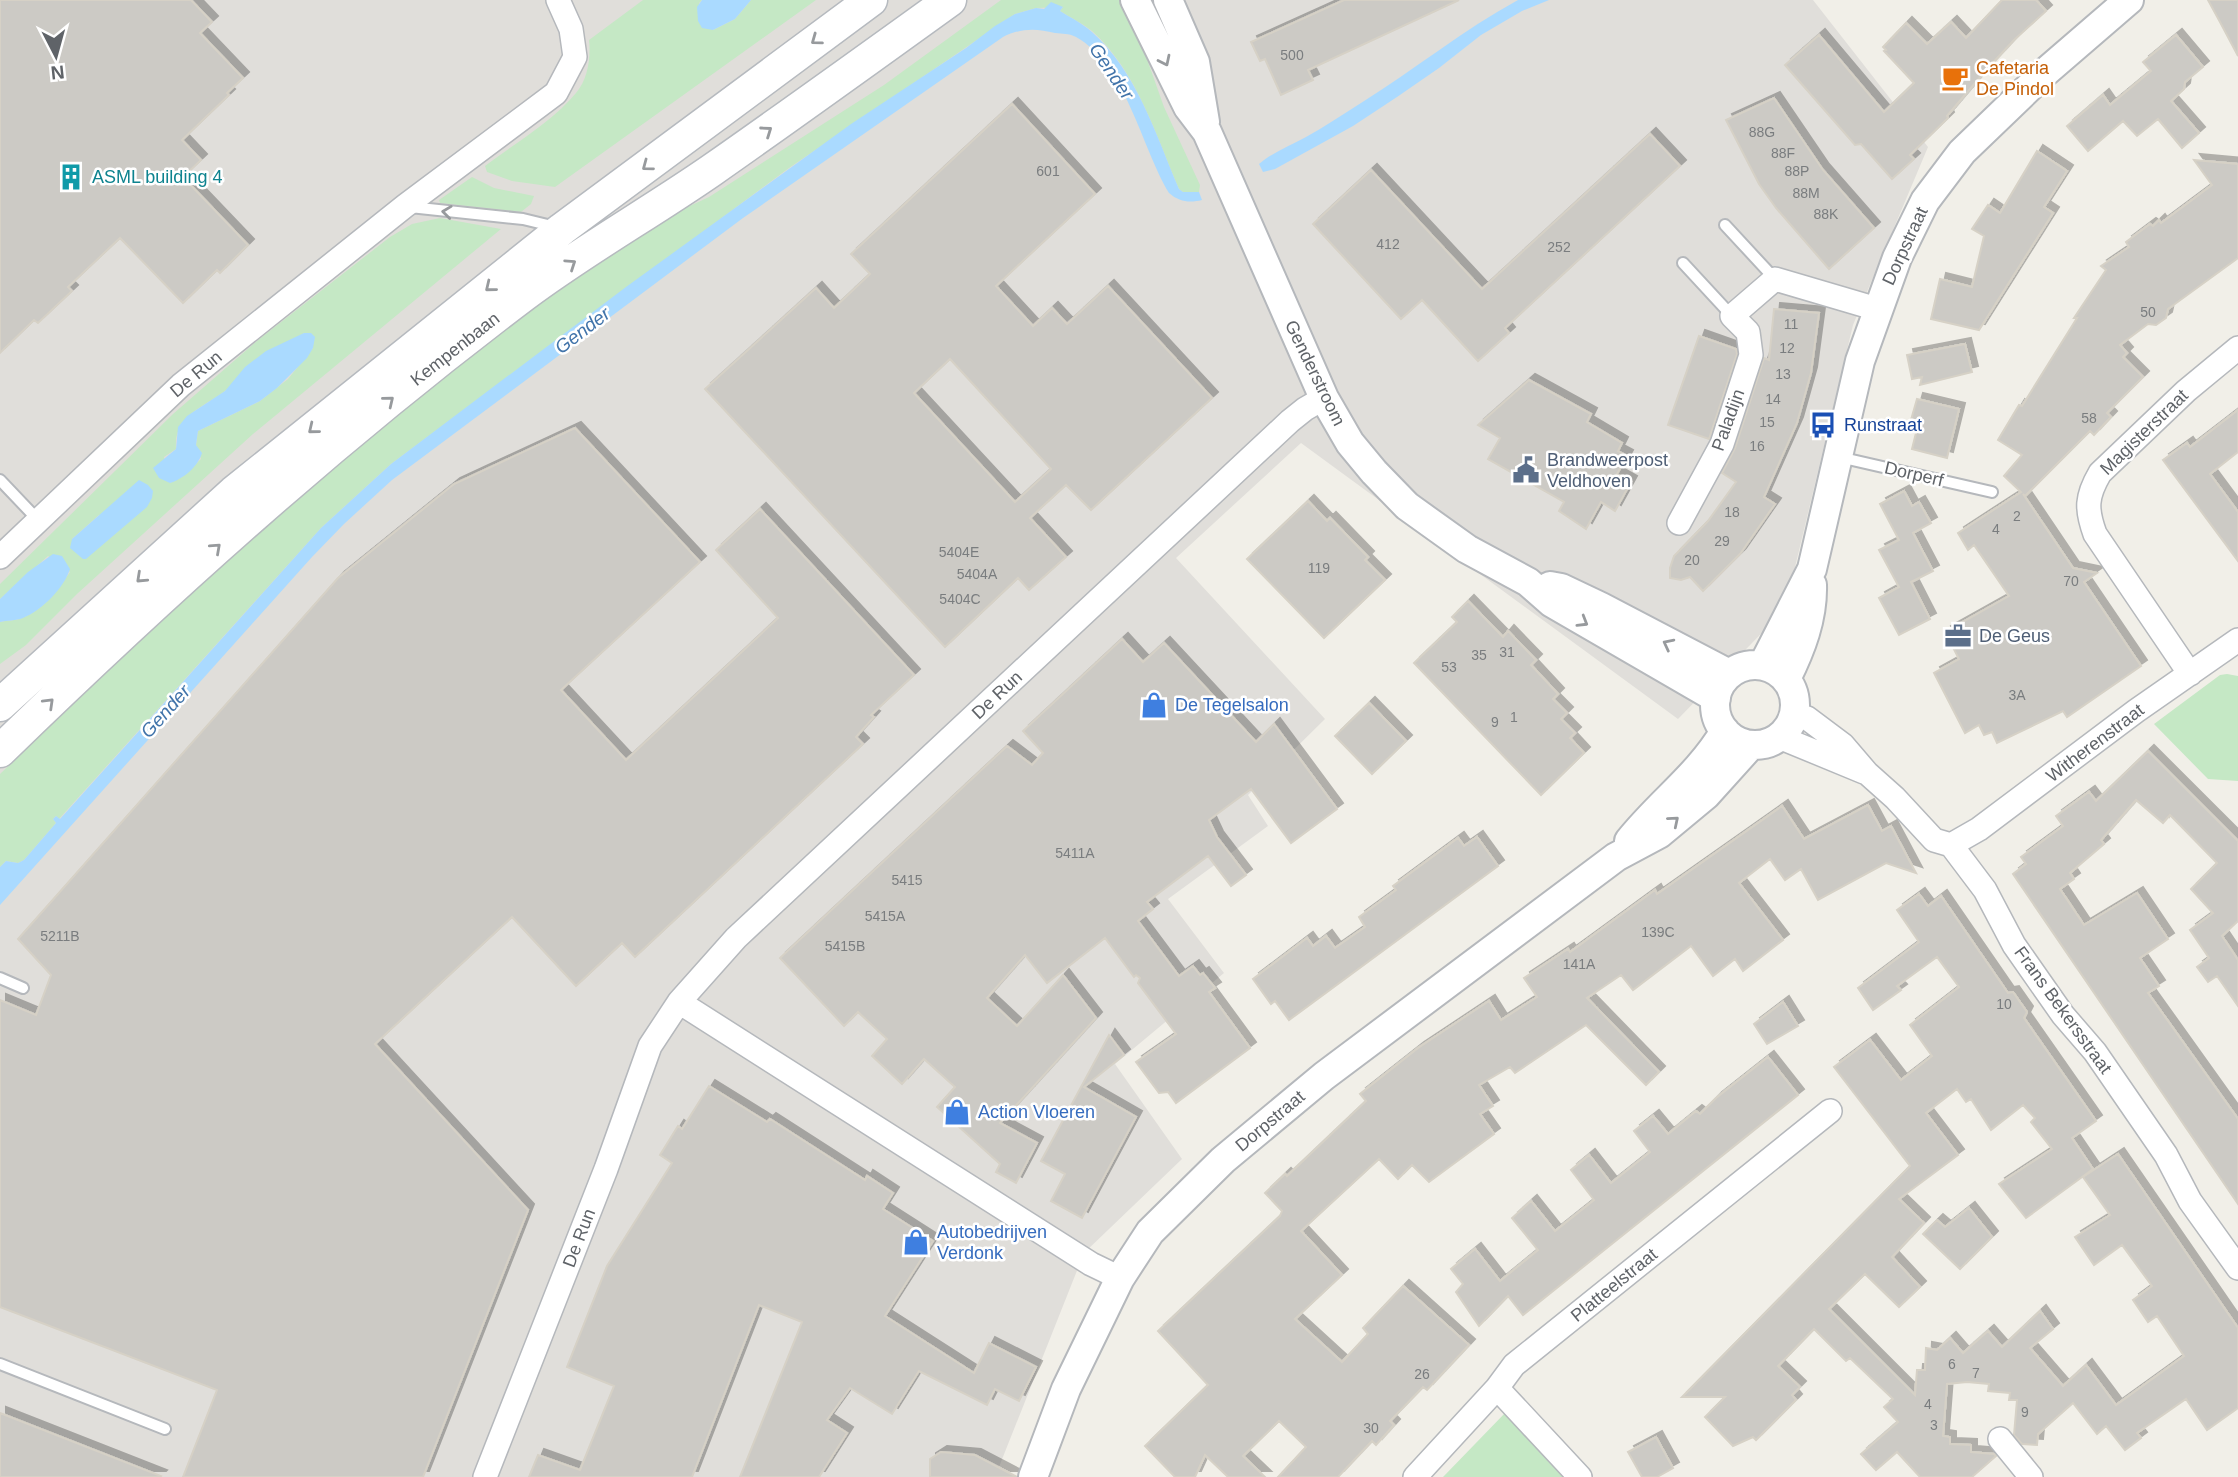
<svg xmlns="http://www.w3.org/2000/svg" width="2238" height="1477" viewBox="0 0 2238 1477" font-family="Helvetica,sans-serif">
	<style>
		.industrial { fill: #e0deda }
		.green { fill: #c5e8c5; fill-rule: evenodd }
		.water { fill: #aadaff }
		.building { fill: #cccac5; stroke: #d6d1c6; stroke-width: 2; fill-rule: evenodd; filter: url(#shadow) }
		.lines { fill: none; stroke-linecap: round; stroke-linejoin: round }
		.service-casing { stroke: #b5b8bc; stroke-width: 14 }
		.minor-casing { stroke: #b5b8bc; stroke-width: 26 }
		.tertiary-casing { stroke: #b5b8bc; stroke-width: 32 }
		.secondary-casing { stroke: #b6babf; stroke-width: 35 }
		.service { stroke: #fff; stroke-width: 10 }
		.minor { stroke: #fff; stroke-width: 23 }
		.tertiary { stroke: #fff; stroke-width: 28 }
		.secondary { stroke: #fff; stroke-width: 32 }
		.oneway { stroke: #979a9d }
		.labels { text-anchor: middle; stroke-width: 5; stroke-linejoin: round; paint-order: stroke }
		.number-label { font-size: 14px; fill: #7a7d7f }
		.food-label { font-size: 18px; fill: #c56008; stroke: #fff; text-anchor: start }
		.culture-label { font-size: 18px; fill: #0d838f; stroke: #fff; text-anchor: start }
		.street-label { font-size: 18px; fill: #5f6368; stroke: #fff }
		.transit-label { font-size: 18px; fill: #164399; stroke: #fff; text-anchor: start }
		.service-label { font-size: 18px; fill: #4e5e75; stroke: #fff; text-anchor: start }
		.shop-label { font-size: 18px; fill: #366cbe; stroke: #fff; text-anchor: start }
		.water-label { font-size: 19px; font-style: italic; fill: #4174aa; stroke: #fff }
	</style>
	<defs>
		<filter id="shadow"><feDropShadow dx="6" dy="-6" stdDeviation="0" flood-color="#0004"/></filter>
	</defs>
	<rect width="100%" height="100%" fill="#f1efe8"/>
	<path class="industrial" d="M0,0H1813L1928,147L1853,325L1785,609L1678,719L1301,443L1176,558L1325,719L1248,795L1268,826L1168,899L1224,973L1115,1064L1182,1159L1084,1253L995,1477H0Z"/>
	<path class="green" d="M643,0H702L699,3L713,30L735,19L751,0H816L555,187L512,181L487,172L485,166C515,143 552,122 576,93C588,79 591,57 589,40Z
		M1001,0H1126L1164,107L1200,185L1199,192H1183L1179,189C1156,136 1137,71 1092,31C1082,23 1071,18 1060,11L1063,7L1036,8L1015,14L789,168L391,464L321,528L59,819L56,816L53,819L56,823L24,860L18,863L6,861L0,867V774L195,586L484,342L587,267L664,218L709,197L884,85Z
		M472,177L494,188L534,196L531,204L521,212L440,203L439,200Z
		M440,218L501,229L253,434L77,594L26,645L0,664V622C7,620 15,621 22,618C43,610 57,590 70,572L48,556L0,599V584L173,414L258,340L390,237L412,224ZM304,333H311L313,348L288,379L260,401L198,431L196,445L201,459L183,476L170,483L164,457L176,449C173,411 212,406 233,384ZM99,515L121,527L97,549L72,539Z
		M2227,674L2238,676V781L2208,779L2154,724L2220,675Z
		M1506,1412L1569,1477H1443Z"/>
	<path class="water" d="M702,0H751L735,19L713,30L702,28L698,21L697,7Z
		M1518,0H1549L1522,11L1481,35L1439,68L1397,97L1353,126L1275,169L1263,172L1259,164C1273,152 1290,146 1306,137C1324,127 1342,115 1361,103C1414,70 1463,30 1518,0Z
		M1051,2L1063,7L1060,11C1071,18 1082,23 1092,32C1137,72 1156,135 1179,189L1183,192H1199L1202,200C1190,203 1179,202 1169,193C1141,146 1126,65 1076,37C1068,33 1063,34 1055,33C1036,28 1021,28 1003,37L743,218L392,480L344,524L312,557L0,905V867L6,861L18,863L24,860L56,823L53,819L56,816L60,819L321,528L391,464L626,287L851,124L966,48L995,26L1015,14L1036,8L1044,9Z
		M304,333H311L315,337L313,348L307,358L277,388L260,401L198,431L196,445L202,453C198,467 183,479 170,483L159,478L153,468L176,449L178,427L187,416L225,391L245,367L266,351Z
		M139,480L148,485L153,491L152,498L147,507L86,559H83L70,548L72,539Z
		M53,554L62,556L70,569C64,588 42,610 23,618C16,621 7,620 0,622V599L28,572Z"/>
	<path class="building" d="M0,0H191L212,22L200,33L243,78L227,93L229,95L182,140L201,160L183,177L248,245L220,273L217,270L183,303L120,238L68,287L72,291L38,323L34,320L0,353Z
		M1344,0H1459L1308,70L1313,80L1281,95L1265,59L1260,61L1251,42Z
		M2002,0H2036L2046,11L2014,40L1987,69L1947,116L1948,118L1910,155L1914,159L1892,179L1861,144L1855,145L1785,65L1819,35L1884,112L1914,83L1884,51L1886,50L1883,47L1906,23L1927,44L1951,22L1966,38Z
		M2208,0H2238V56L2220,22Z
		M2176,35L2203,67L2185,82L2184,89L2171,101L2199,133L2182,148L2158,119L2137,136L2123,121L2088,151L2067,126L2103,95L2110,105L2151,71L2143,62Z
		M1774,98L1823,170L1874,228L1829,269L1776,208L1759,184L1726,120Z
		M1012,104L1095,194L996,286L1033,326L1052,308L1067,324L1108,286L1212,398L1091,510L1066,485L1030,518L1066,557L1029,590L1018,578L945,647L705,389L816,288L834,308L870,274L851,254ZM950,359L1051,469L1015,502L914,393Z
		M1650,134L1680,166L1505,328L1509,333L1478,361L1422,300L1401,319L1313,224L1371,170L1482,289Z
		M2037,151L2067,171L2044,207L2053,213L1979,330L1931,319L1940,279L1972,287L1984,236L1972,229L1988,205L2000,213Z
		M2194,160L2238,164V258L2168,309L2166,318L2156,325L2148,324L2120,345L2127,353L2123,357L2143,377L2107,413L2111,417L2094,435L2090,431L2025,496L2023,494L2073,568L2097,573L2084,582L2141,666L2067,717L2063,711L1997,743L1992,732L1984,735L1979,725L1965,733L1934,673L1959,659L1945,632L2009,596L1974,545L1968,550L1958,533L2021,492L2004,476L2022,455L1998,440L2019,405L2022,406L2077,318H2074L2106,270L2101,266L2129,247L2126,242L2150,224L2153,226L2159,220L2161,223L2212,185Z
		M1774,309L1819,313L1811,373L1797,423L1764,497L1775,504L1740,554L1703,591L1690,577L1681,580L1670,578V568L1674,556L1708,521L1736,482L1722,473L1735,448L1764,358L1769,360Z
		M1699,336L1736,349L1737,354L1709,439L1668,425Z
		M1965,344L1972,372L1920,385L1922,377L1912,379L1907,355Z
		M1529,380L1591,414L1587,422L1622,443L1618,451L1627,456L1617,474L1631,482L1615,511L1601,502L1586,529L1559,511L1564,502L1488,459L1500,438L1478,425Z
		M1917,399L1959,409L1947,458L1912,449L1919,421L1911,420Z
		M2238,410V452L2210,474L2238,512V561L2163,460L2187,443L2190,447Z
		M575,428L700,562L561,690L626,760L778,618L716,550L760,509L914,675L871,715L874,717L856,737L863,744L635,957L622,943L576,986L512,917L375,1044L528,1210L423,1477H183L217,1390L0,1307V1000L36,1015L51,975L18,939L338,578L454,484Z
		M1904,491L1912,506L1919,502L1931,523L1913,533L1933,571L1911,582L1930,619L1899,635L1879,598L1899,587L1879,550L1899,540L1880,504Z
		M1308,501L1327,521L1330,518L1368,557L1365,560L1385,580L1324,638L1247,559Z
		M1468,601L1503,637L1508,631L1536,660L1531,665L1558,694L1553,699L1567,713L1561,719L1575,733L1570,738L1584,753L1541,795L1414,663L1457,622L1452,617Z
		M1122,639L1143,662L1164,643L1256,742L1274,724L1337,809L1291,843L1251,789L1209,820L1217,837L1246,875L1231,886L1208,856L1147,902L1153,909L1138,921L1179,976L1193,966L1200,975L1203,973L1215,988L1209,992L1250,1048L1176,1103L1168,1092L1159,1093L1136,1062L1176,1034L1138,983L1140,978L1136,975L1134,977L1105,938L1047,983L1025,955L987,998L1017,1026L1063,975L1096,1018L1000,1123L1037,1143L1016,1183L996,1172L1000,1164L937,1107L955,1087L924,1059L902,1084L872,1056L887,1039L858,1012L844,1026L780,958L1007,746L1032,765L1043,753L1023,731Z
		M1369,703L1406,741L1372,774L1335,736Z
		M2148,751L2238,841V921L2222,936L2238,960V1006L2217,976L2208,982L2197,967L2209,958L2190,930L2213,913L2191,889L2217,863L2170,815L2163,823L2136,800L2101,840L2104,844L2070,873L2074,879L2060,889L2084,925L2137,893L2168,939L2140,958L2159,986L2148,993L2238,1119V1204L2013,874L2026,864L2021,857L2063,826L2056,816L2089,792L2096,801Z
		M1868,805L1882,831L1891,826L1916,873L1886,863L1818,900L1801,869L1785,880L1770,859L1739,883L1783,940L1743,971L1735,959L1713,976L1691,946L1633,990L1621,975L1587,998L1659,1072L1646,1085L1586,1025L1515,1073L1510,1067L1479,1085L1493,1106L1480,1114L1494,1134L1429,1182L1412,1165L1398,1179L1379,1159L1301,1231L1342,1275L1295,1319L1342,1362L1368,1334L1363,1328L1403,1286L1469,1345L1427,1390L1423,1387L1390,1421L1394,1425L1376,1445L1372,1441L1338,1477H1278L1306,1447L1279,1421L1243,1456L1265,1477H1228L1205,1455L1195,1477H1175L1145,1446L1208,1385L1158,1331L1280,1216L1282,1211L1265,1193L1285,1174L1287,1176L1366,1101L1360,1094L1418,1048L1489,1001L1501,1020L1537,997L1524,978L1568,949L1570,952L1655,890L1657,894L1782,806L1804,839Z
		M1477,837L1498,866L1289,1020L1275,1001L1271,1004L1253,979L1307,938L1313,946L1326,936L1335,948L1365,927L1359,917L1396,890L1393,886L1458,838L1464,846Z
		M1919,894L1928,906L1941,896L2008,993L2013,992L2027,1012L2024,1018L2096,1121L2072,1138L2093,1169L2026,1218L1999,1184L2052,1149L2031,1122L2035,1118L2023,1105L1991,1130L1971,1099L1966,1102L1957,1089L1926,1113L1958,1155L1899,1199L1924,1223L1892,1257L1920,1287L1899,1307L1865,1274L1829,1309L1915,1395L1917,1370H1925L1926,1348L1937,1350L1950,1338L1963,1353L1988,1331L2002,1347L2040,1311L2053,1329L2030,1348L2063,1386L2086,1365L2116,1405L2184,1356L2157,1316L2148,1322L2133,1300L2152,1286L2122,1245L2094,1265L2075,1237L2110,1215L2083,1177L2118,1154L2238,1328V1408L2207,1430L2186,1399L2137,1433L2141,1438L2125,1450L2106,1426L2097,1434L2073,1403L2038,1434L2037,1445L2022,1444L2014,1435L2017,1400H2009L2010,1393L1988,1391L1989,1384L1967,1382L1947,1384L1943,1436L1950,1437V1444L1971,1445V1452L1994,1454L1996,1456L1972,1477H1920L1897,1452L1876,1470L1861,1454L1898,1422L1884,1407L1893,1399L1850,1358L1846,1361L1814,1329L1778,1366L1800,1387L1792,1395L1796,1400L1756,1440L1753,1437L1733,1446L1705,1417L1725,1397H1682L1910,1166L1834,1067L1870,1040L1901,1080L1932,1056L1910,1025L1959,987L1937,957L1897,986L1901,990L1873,1010L1858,988L1919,942L1897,910Z
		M1783,1002L1798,1026L1767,1044L1754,1024Z
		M1109,1035L1124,1055L1084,1087L1136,1117L1082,1218L1051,1201L1065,1174L1041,1161Z
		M1768,1057L1798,1095L1523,1315L1508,1296L1479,1326L1456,1292L1463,1284L1451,1269L1475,1249L1500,1281L1538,1250L1512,1218L1531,1201L1555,1231L1594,1200L1571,1170L1589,1155L1611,1183L1650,1152L1634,1131L1653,1116L1668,1134L1696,1111L1700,1114L1716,1098Z
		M709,1086L767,1122L770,1119L865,1180L867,1176L893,1193L883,1209L933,1241L885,1316L974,1373L989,1343L1036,1367L1019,1401L995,1389L987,1405L919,1371L892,1414L850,1388L827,1420L847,1433L819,1477H740L802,1322L759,1305L692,1477H529L538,1455L580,1470L614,1386L567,1367L607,1266L672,1163L660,1155L678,1126L682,1129Z
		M1969,1208L1992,1237L1960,1269L1923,1234L1937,1220L1945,1227Z
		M0,1413L161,1476L160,1477H0Z
		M1656,1437L1673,1468L1657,1477H1642L1628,1452Z
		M941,1452L975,1455L1017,1477H930V1459Z"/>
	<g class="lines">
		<g class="service-casing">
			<path id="service" d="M410,207L523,219L556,227
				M1725,225L1775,279
				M1683,263L1732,316
				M1839,457L1992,492
				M0,480L39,521
				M0,978L23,988
				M0,1364L165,1429"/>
		</g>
		<g class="minor-casing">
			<path id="minor" d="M1679,523L1722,444L1751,355L1748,332L1732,316L1775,279L1877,309
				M0,557L181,385L405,206L556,93L575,57L571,29L558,0
				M2190,674L2095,534C2086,509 2086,497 2100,473L2186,391L2238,348
				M1794,714L1807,718L1843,745L1867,773L1895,798L1934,840L1951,845L1985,890L2014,945L2063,1015L2095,1052L2166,1155L2190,1201L2238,1268
				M1779,737L1864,772
				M1951,845L1979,829L2136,711L2238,640
				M679,1002L1091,1264L1120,1278
				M1497,1388L1580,1477
				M2000,1439L2031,1477
				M485,1477L606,1169L650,1046L679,1002L736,938L1290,421L1305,409L1324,398
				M1415,1477L1497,1388L1514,1365L1830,1111"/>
		</g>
		<g class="tertiary-casing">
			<path id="tertiary" d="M1135,0L1188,107L1207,132L1324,398L1350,443L1374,472L1407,506L1467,549L1528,582L1552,603L1716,698
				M1168,0L1195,62L1205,122
				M1550,586L1561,588L1601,607L1729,674
				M1715 705a40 40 0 1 1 80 0a40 40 0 1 1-80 0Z
				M1763,665L1812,569L1860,361L1897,258L1925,201L1962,152L2042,75L2129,0
				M1786,679C1801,649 1813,618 1812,585
				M1629,841C1661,801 1698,776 1725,731
				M1033,1477L1066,1389L1120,1278L1150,1232L1223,1160L1324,1076L1616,857L1659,834L1706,795L1751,745"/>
		</g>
		<g class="secondary-casing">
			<path id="secondary" d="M0,705L234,492L562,229L871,0
				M0,751C168,588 337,436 524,295C584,250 650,213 712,170C792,114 871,57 950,0"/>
		</g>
		<use href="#service" class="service"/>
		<use href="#minor" class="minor"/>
		<use href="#tertiary" class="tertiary"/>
		<use href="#secondary" class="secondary"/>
	</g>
	<defs><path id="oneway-chevron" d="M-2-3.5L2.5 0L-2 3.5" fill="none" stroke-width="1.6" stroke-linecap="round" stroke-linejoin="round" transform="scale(1.75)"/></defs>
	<g class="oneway">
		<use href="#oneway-chevron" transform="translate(816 40) rotate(144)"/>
		<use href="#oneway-chevron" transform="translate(1165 61) rotate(64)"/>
		<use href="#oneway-chevron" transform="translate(767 131) rotate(-35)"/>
		<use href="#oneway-chevron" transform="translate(647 166) rotate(143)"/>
		<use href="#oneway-chevron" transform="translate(447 212) rotate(-173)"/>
		<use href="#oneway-chevron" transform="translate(571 264) rotate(-34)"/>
		<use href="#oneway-chevron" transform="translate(490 287) rotate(141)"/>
		<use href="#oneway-chevron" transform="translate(389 401) rotate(-39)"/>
		<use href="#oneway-chevron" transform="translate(313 429) rotate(141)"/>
		<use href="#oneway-chevron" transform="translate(216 548) rotate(-42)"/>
		<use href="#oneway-chevron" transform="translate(141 578) rotate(137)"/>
		<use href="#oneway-chevron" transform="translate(1583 622) rotate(31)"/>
		<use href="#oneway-chevron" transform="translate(1668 644) rotate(-153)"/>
		<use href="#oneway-chevron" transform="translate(49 703) rotate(-44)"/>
		<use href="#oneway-chevron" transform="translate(1674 821) rotate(-40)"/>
	</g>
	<defs>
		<g id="cafe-bare" transform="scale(2.1)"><path d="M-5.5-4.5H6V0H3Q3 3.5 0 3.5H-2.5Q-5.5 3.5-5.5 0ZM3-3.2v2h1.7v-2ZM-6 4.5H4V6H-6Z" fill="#e8710a" stroke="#fff" stroke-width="2.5" paint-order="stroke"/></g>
		<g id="building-bare" transform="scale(2.1)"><path d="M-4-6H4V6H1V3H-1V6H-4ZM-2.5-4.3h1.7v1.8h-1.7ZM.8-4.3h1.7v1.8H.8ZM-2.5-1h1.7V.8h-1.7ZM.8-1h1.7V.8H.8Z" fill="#0f9aa8" stroke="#fff" stroke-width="2.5" paint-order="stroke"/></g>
		<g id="bus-bare" transform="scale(2.1)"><path d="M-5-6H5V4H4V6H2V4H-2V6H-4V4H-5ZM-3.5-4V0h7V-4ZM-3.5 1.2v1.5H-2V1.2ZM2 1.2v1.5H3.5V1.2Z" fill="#1a4fb4" stroke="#fff" stroke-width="2.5" paint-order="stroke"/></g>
		<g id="civic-bare" transform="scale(2.1)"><path d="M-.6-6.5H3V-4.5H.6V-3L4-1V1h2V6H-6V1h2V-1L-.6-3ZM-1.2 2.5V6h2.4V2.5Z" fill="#5c6f8a" stroke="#fff" stroke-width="2.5" paint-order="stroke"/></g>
		<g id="office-bare" transform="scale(2.1)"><path d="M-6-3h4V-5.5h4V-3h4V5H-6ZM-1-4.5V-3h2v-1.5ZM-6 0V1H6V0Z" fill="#5c6f8a" stroke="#fff" stroke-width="2.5" paint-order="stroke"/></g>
		<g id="shop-bare" transform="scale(2.1)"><path d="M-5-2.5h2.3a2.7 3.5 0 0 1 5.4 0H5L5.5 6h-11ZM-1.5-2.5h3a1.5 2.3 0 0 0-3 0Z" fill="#3f7fe0" stroke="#fff" stroke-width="2.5" paint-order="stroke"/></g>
	</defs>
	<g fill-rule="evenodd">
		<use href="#cafe-bare" x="1955" y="78"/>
		<use href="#building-bare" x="71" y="177"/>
		<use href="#bus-bare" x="1823" y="425"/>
		<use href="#civic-bare" x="1526" y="470"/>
		<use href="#office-bare" x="1958" y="636"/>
		<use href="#shop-bare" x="1154" y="705"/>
		<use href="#shop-bare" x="957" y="1112"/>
		<use href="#shop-bare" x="916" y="1242"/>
	</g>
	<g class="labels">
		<g class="number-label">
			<text x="1292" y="60">500</text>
			<text x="1762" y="137">88G</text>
			<text x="1783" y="158">88F</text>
			<text x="1048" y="176">601</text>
			<text x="1797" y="176">88P</text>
			<text x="1806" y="198">88M</text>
			<text x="1826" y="219">88K</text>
			<text x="1388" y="249">412</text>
			<text x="1559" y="252">252</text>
			<text x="2148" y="317">50</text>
			<text x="1791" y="329">11</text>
			<text x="1787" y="353">12</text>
			<text x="1783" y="379">13</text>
			<text x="1773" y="404">14</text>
			<text x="2089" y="423">58</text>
			<text x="1767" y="427">15</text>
			<text x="1757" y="451">16</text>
			<text x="1732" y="517">18</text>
			<text x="2017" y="521">2</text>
			<text x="1996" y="534">4</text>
			<text x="1722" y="546">29</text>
			<text x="959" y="557">5404E</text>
			<text x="1692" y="565">20</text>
			<text x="1319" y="573">119</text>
			<text x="977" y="579">5404A</text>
			<text x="2071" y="586">70</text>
			<text x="960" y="604">5404C</text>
			<text x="1507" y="657">31</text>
			<text x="1479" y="660">35</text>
			<text x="1449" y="672">53</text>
			<text x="2017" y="700">3A</text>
			<text x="1514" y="722">1</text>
			<text x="1495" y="727">9</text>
			<text x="1075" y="858">5411A</text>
			<text x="907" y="885">5415</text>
			<text x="885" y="921">5415A</text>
			<text x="1658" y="937">139C</text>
			<text x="60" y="941">5211B</text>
			<text x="845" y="951">5415B</text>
			<text x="1579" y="969">141A</text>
			<text x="2004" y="1009">10</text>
			<text x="1952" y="1369">6</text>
			<text x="1976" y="1378">7</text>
			<text x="1422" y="1379">26</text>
			<text x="1928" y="1409">4</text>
			<text x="2025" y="1417">9</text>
			<text x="1934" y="1430">3</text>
			<text x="1371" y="1433">30</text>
		</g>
		<g class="food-label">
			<text x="1976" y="74">Cafetaria<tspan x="1976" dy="21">De Pindol</tspan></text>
		</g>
		<g class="culture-label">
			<text x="92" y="183">ASML building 4</text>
		</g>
		<g class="street-label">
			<text transform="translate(1905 246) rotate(-65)" y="6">Dorpstraat</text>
			<text transform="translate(455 349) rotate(-38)" y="6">Kempenbaan</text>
			<text transform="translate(1315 373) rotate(64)" y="6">Genderstroom</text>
			<text transform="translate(196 374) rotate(-40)" y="6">De Run</text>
			<text transform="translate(1728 420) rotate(-70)" y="6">Paladijn</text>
			<text transform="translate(2144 432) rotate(-44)" y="6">Magisterstraat</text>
			<text transform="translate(1914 474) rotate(13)" y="6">Dorperf</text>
			<text transform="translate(997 695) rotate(-43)" y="6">De Run</text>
			<text transform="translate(2095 743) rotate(-37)" y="6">Witherenstraat</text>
			<text transform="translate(2063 1010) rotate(54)" y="6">Frans Bekersstraat</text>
			<text transform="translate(1270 1121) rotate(-40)" y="6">Dorpstraat</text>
			<text transform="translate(579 1238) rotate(-69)" y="6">De Run</text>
			<text transform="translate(1614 1285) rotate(-39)" y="6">Platteelstraat</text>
		</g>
		<g class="transit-label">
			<text x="1844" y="431">Runstraat</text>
		</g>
		<g class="service-label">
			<text x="1547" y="466">Brandweerpost<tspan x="1547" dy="21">Veldhoven</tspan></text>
			<text x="1979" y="642">De Geus</text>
		</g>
		<g class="shop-label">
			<text x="1175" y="711">De Tegelsalon</text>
			<text x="978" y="1118">Action Vloeren</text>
			<text x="937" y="1238">Autobedrijven<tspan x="937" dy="21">Verdonk</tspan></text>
		</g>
		<g class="water-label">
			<text transform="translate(1112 71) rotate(56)" y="7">Gender</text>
			<text transform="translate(582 330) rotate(-37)" y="7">Gender</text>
			<text transform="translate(165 711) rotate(-48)" y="7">Gender</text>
		</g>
	</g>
	<g transform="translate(56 56) rotate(174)" stroke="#ffffff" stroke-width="5" paint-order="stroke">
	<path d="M0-5L12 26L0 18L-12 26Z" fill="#5f6368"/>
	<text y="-10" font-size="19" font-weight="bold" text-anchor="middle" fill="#5f6368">N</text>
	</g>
</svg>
